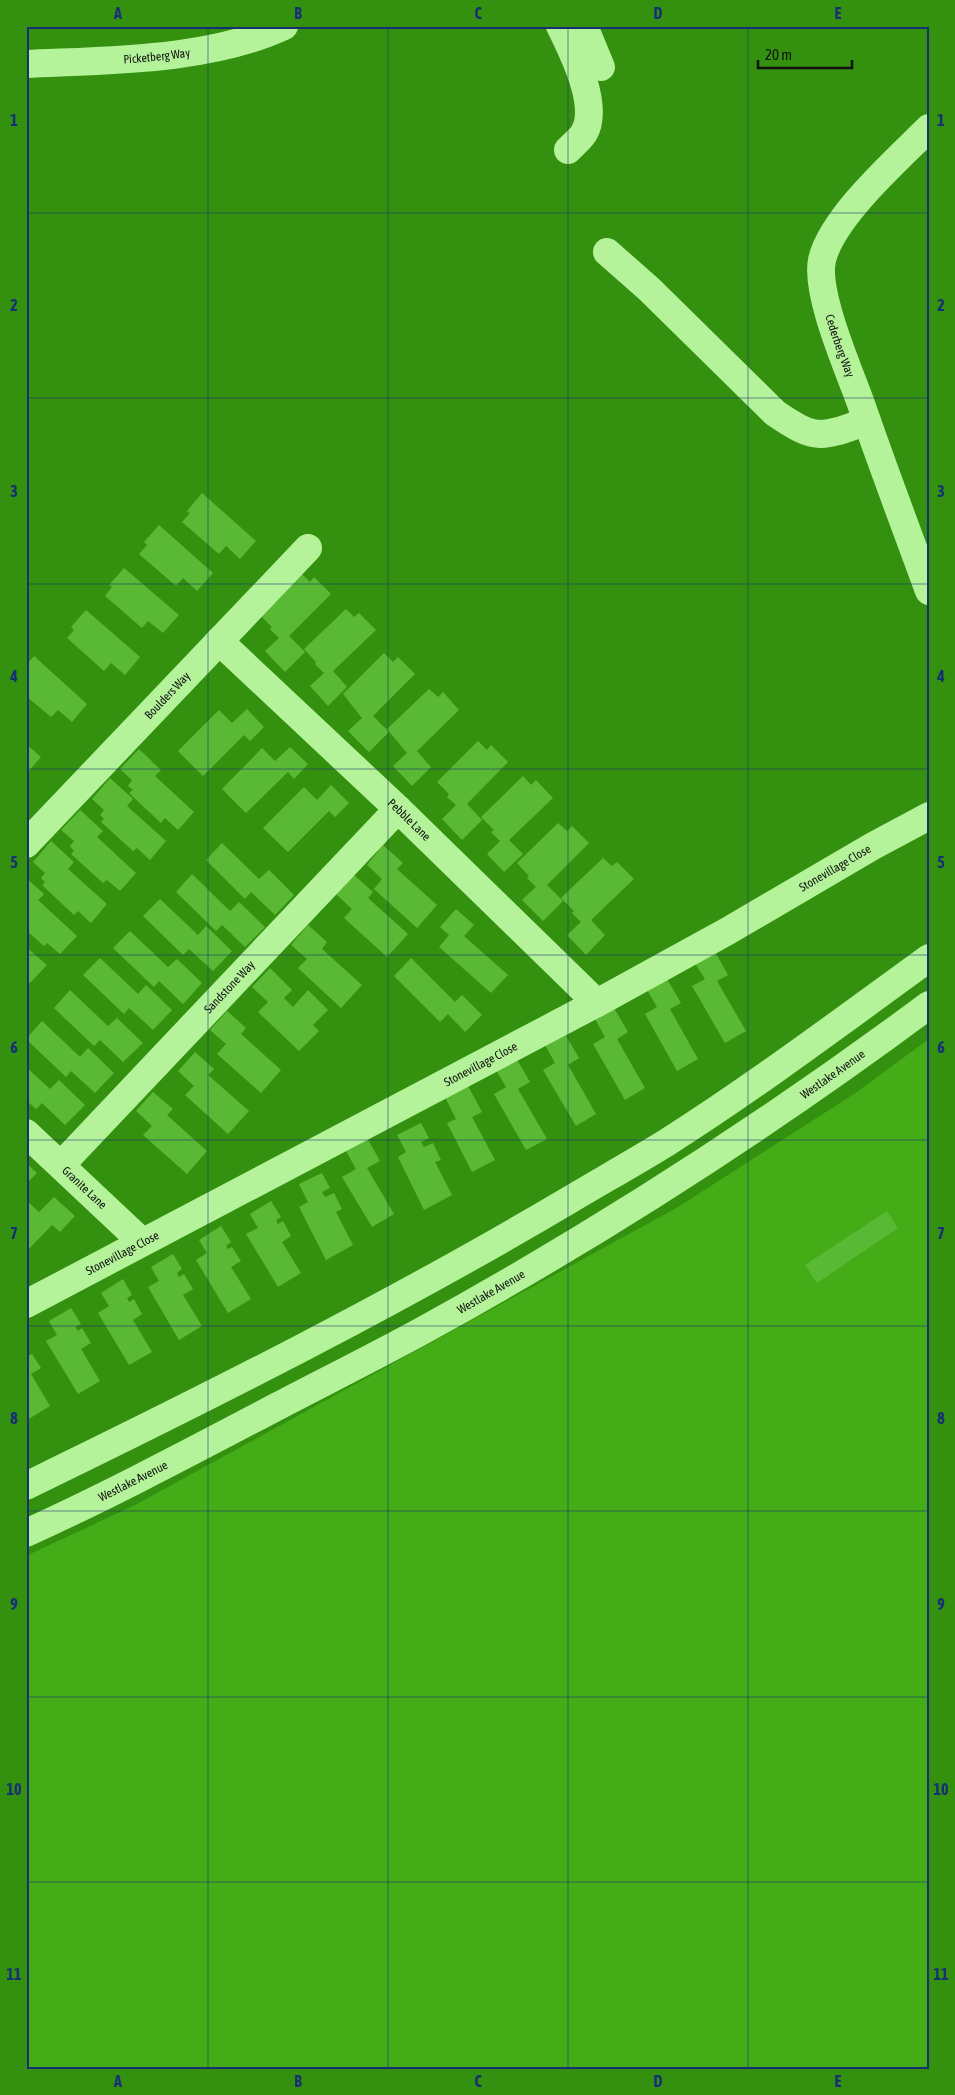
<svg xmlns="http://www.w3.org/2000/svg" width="955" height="2095" viewBox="0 0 955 2095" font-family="'Asap Condensed',sans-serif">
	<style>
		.green { fill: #43ac17 }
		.building { fill: #5ab934 }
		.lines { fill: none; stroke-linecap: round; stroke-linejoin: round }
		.minor { stroke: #b5f39a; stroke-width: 28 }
		.grid { fill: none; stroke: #173074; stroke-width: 1; stroke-opacity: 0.55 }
		.labels { text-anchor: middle; stroke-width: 5; stroke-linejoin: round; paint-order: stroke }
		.street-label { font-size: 12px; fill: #111; stroke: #349110 }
		.neatline { fill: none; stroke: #173074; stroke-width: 2 }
		.grid-label { font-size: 16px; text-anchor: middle; font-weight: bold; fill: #173074 }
	</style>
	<rect width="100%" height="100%" fill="#349110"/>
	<path class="green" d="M929,1039V2069H26V1556L137,1504L678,1207L854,1094Z"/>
	<path class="building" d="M202,493L256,541L240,559L226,546L219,554L182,522L190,513L187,511Z
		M159,525L213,573L197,591L183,578L176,586L139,554L147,545L144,542Z
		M124,568L179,615L163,633L148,621L142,628L105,596L112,587L109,585Z
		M301,573L310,582L314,577L331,594L289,636L305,652L285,672L265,651L279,638L270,629L272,627L259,614Z
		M346,609L354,617L359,613L376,630L333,671L347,687L328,706L310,686L324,673L315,664L316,662L304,649Z
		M86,610L140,657L125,675L111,663L104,671L67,638L74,630L71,627Z
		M384,653L393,662L398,657L415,674L373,716L389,732L369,752L348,731L362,718L343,694Z
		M34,656L87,704L72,722L58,710L51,717L26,696V665Z
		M429,689L438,697L443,692L459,710L417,751L431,767L412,786L393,766L407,753L387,729Z
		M247,709L264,727L250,741L244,735L203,776L178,751L219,710L232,723Z
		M478,741L487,750L491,745L508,762L467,804L482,820L462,840L442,819L456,805L447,797L449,794L437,782Z
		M26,744L41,757L26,774Z
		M290,747L308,764L294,779L288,772L246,813L222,789L262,748L275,761Z
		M139,749L161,770L155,776L194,812L178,830L165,818L161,823L129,793L133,790L128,786L132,780L120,769Z
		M523,776L531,785L536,780L553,798L509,840L523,854L504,872L487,854L500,841L491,832L494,830L481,817Z
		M110,778L133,799L127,806L166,841L150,860L137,848L133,851L101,822L104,819L100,815L104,810L92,799Z
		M331,785L349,803L335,817L329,811L288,852L263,828L304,787L317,800Z
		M80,810L103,831L97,837L136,873L120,891L107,880L103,883L71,854L74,851L70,846L74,841L61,830Z
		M558,823L567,831L572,826L589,843L547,885L563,901L543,921L522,900L536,887L527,878L529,876L517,863Z
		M51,841L74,862L68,869L107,904L91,923L78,911L74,915L42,885L45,882L41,878L45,873L33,862Z
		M222,843L259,879L269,870L294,895L275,915L251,892L245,899L206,860Z
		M383,845L403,863L397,869L437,905L417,928L374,889L382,879L367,865Z
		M603,858L612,866L617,862L634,879L591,920L605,935L586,955L567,935L581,922L572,913L574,911L561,898Z
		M192,874L230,911L239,902L265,927L245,947L222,925L216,931L176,892Z
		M354,875L373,892L368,898L408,934L387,957L344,918L352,909L336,894Z
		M26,878L44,894L38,900L77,936L60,954L47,943L44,946L26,930Z
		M160,899L198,935L206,926L232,951L213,971L189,949L183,955L143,916Z
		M456,909L474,925L464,936L508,975L491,993L439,947L449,935L440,927Z
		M308,925L327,942L322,949L362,985L341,1008L298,968L307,959L291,945Z
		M130,931L168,967L177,959L202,983L183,1004L159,981L154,987L113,948Z
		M26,947L47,965L30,983L26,980Z
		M714,950L728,975L717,981L746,1031L725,1043L692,986L705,979L694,962Z
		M100,958L138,994L146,985L172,1010L153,1030L129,1008L124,1014L83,975Z
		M411,958L455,1002L462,995L482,1015L465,1032L448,1014L440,1022L394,976Z
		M270,968L292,990L284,998L293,1007L308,990L328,1010L313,1025L319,1031L299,1051L258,1012L268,1002L252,987Z
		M667,979L681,1003L670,1009L698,1059L677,1071L645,1014L657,1007L647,990Z
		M70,990L108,1026L117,1018L143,1043L123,1062L100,1040L94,1046L54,1008Z
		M614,1008L628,1032L617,1039L645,1088L625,1100L593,1044L605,1037L595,1019Z
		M227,1011L246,1028L241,1034L281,1070L261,1093L217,1054L226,1044L210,1030Z
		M42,1021L80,1057L88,1048L114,1073L95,1093L71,1071L66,1077L26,1039Z
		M565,1034L579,1058L568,1065L596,1114L576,1126L543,1070L555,1063L545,1045Z
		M195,1052L214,1069L208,1075L249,1111L228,1134L185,1095L194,1086L178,1071Z
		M516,1058L530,1082L518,1089L547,1139L526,1150L494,1094L506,1087L496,1070Z
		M26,1067L50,1089L59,1080L85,1105L65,1125L42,1103L36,1109L26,1100Z
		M467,1084L482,1112L472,1117L495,1160L472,1172L447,1123L456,1119L444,1095Z
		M153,1092L173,1109L167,1115L207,1151L187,1174L143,1135L152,1126L136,1111Z
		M421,1123L429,1138L421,1142L424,1147L433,1143L441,1160L435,1162L452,1195L424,1210L398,1157L406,1152L397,1135Z
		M367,1138L380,1161L367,1168L394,1214L372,1227L342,1177L356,1169L346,1151Z
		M26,1163L37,1173L26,1184Z
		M322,1173L330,1188L322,1192L325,1197L334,1193L342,1209L336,1212L353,1245L326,1260L299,1207L308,1202L299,1184Z
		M54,1197L75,1216L60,1232L52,1225L26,1252V1200L39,1212Z
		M271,1201L281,1217L276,1220L278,1224L283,1221L291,1236L282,1242L301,1273L278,1287L246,1234L258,1228L250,1214Z
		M887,1211L898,1228L817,1283L805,1265Z
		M221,1226L231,1242L226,1246L228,1249L232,1247L241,1261L231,1267L251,1299L228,1313L196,1260L207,1253L199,1240Z
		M173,1254L182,1269L177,1273L179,1277L184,1274L193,1289L183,1295L202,1326L179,1340L148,1287L159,1281L151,1267Z
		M123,1279L132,1295L127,1298L129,1302L134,1299L142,1314L133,1320L152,1352L129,1365L98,1313L109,1306L101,1293Z
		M71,1308L81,1324L75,1327L78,1331L82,1328L91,1343L81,1349L100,1381L78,1394L46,1341L57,1335L49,1321Z
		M32,1354L41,1368L31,1374L50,1406L27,1420L26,1357Z"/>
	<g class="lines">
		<g class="minor">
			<path d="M560,26C573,52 600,106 584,133C580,139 573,145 568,150"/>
			<path d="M584,26L601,67"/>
			<path id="s1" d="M26,64C108,60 209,61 284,26"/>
			<path id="s2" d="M929,128C898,159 832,217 822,260C815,293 848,368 860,401C882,465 906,528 929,591"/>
			<path d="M607,252L649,289L775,413C816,441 821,438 867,421"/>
			<path id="s3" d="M219,641L398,809L597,1003"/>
			<path id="s4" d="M26,844L308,548"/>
			<path id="s5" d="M26,1133L142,1242"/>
			<path id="s6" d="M61,1165L398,809"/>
			<path id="s7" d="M26,1304L597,1003L726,932L873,846L929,816"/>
			<path d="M26,1486C211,1396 394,1304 571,1199C603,1180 635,1162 666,1143C757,1085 842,1021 929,958"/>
			<path id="s8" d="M26,1533C112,1494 196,1449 280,1405C326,1381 374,1357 420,1332C595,1236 769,1124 929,1005"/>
		</g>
	</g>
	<path class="grid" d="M208,26V2069M388,26V2069M568,26V2069M748,26V2069M26,213H929M26,398H929M26,584H929M26,769H929M26,955H929M26,1140H929M26,1326H929M26,1511H929M26,1697H929M26,1882H929"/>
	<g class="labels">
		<g class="street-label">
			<text dy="4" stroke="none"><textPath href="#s1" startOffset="131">Picketberg Way</textPath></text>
			<text dy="4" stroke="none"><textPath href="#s2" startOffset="260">Cederberg Way</textPath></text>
			<text dy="4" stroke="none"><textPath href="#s4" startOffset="205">Boulders Way</textPath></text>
			<text dy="4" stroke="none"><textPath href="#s3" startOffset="261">Pebble Lane</textPath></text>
			<text dy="4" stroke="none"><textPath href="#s7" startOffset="919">Stonevillage Close</textPath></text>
			<text dy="4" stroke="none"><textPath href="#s6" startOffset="245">Sandstone Way</textPath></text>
			<text dy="4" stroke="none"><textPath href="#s7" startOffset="514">Stonevillage Close</textPath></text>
			<text dy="4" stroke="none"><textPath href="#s8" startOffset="929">Westlake Avenue</textPath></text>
			<text dy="4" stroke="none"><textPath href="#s5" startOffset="80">Granite Lane</textPath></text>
			<text dy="4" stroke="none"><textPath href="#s7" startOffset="109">Stonevillage Close</textPath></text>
			<text dy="4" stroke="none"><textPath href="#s8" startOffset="524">Westlake Avenue</textPath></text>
			<text dy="4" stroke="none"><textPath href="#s8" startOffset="119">Westlake Avenue</textPath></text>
		</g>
	</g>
	<rect width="955" height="2095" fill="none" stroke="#349110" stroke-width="55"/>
	<path d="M758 60v8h94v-8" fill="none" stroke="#111111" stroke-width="2.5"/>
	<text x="765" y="60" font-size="15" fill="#111111" stroke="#349110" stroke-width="4" paint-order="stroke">20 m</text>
	<rect x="28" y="28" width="900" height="2040" class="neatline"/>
	<g class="grid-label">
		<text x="118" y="19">A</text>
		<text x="298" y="19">B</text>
		<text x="478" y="19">C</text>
		<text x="658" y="19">D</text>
		<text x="838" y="19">E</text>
		<text x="14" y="126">1</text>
		<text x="941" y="126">1</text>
		<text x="14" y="311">2</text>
		<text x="941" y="311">2</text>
		<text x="14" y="497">3</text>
		<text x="941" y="497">3</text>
		<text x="14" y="682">4</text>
		<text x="941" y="682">4</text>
		<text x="14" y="868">5</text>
		<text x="941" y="868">5</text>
		<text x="14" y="1053">6</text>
		<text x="941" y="1053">6</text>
		<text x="14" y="1239">7</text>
		<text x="941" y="1239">7</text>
		<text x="14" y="1424">8</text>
		<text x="941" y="1424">8</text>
		<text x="14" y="1610">9</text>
		<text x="941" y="1610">9</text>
		<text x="14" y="1795">10</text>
		<text x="941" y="1795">10</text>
		<text x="14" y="1980">11</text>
		<text x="941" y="1980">11</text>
		<text x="118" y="2087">A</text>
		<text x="298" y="2087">B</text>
		<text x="478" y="2087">C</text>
		<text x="658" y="2087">D</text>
		<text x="838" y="2087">E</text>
	</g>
</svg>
